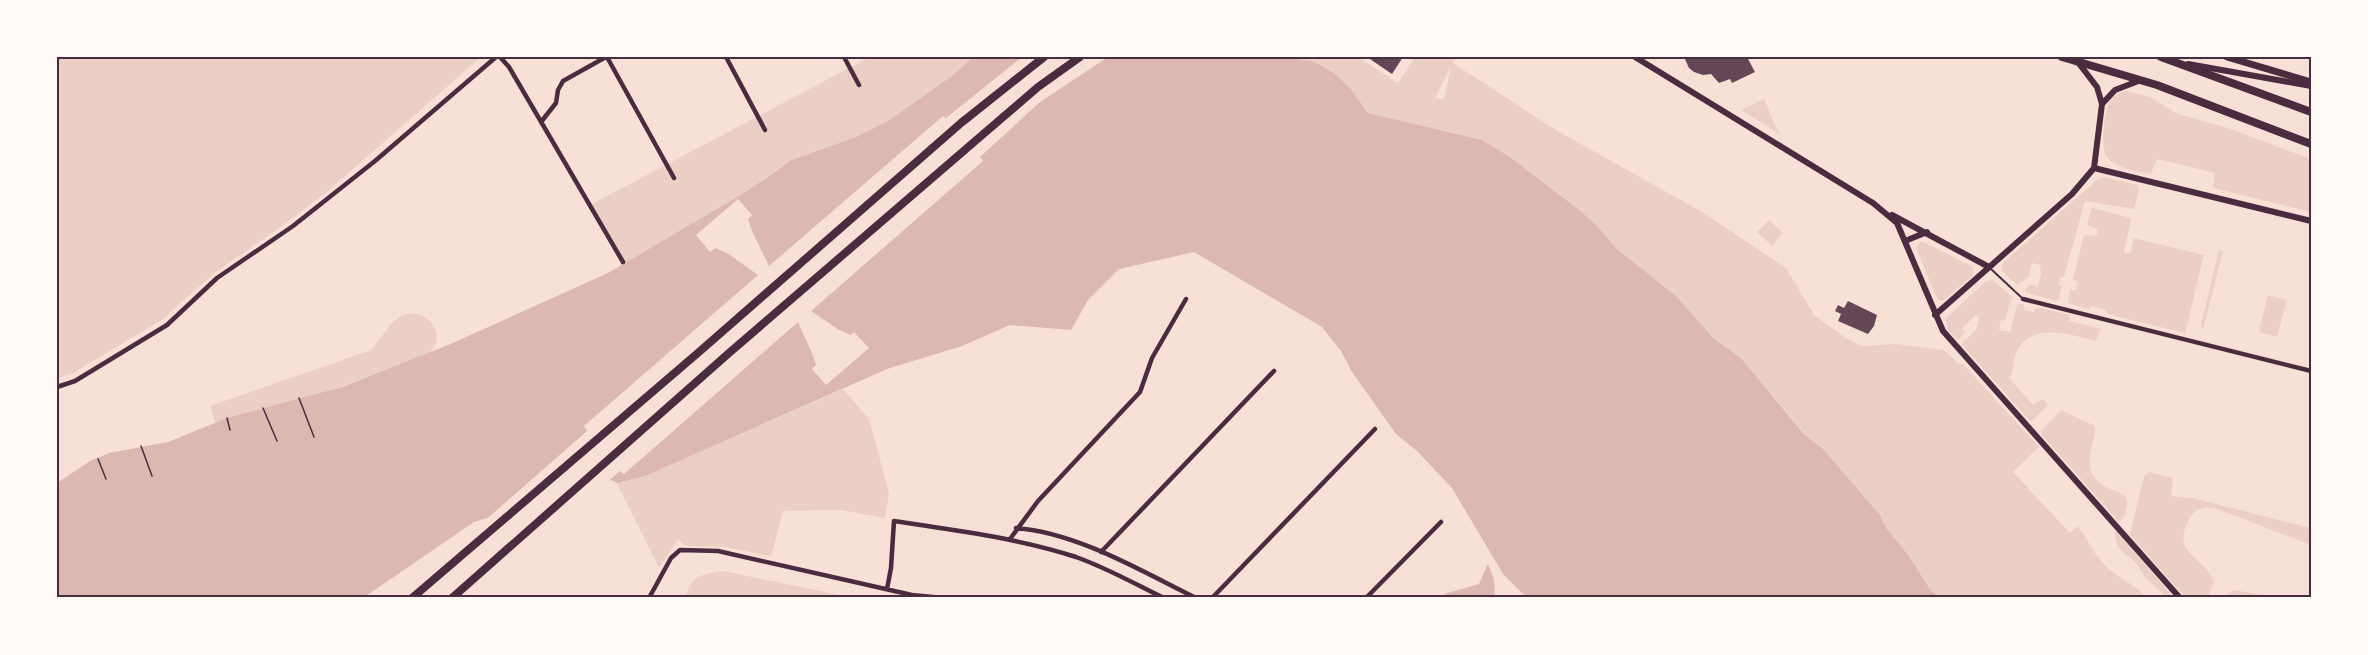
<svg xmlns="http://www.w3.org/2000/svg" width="2368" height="655" viewBox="0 0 2368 655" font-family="Commissioner,sans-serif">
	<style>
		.green { fill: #ebcfc5; fill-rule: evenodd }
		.water { fill: #dcb8b0 }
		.pier { fill: #f7e1d7 }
		.building { fill: #644757 }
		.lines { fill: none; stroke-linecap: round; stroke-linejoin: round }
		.path { stroke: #4a2c40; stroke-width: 1.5 }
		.service { stroke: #4a2c40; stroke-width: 2 }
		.minor { stroke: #4a2c40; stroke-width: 4.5 }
		.tertiary { stroke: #4a2c40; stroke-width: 6 }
		.secondary { stroke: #4a2c40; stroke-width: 7 }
		.primary { stroke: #4a2c40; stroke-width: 8 }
		.neatline { fill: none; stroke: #4a2c40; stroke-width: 2 }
	</style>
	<rect width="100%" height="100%" fill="#f7e1d7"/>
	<path class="green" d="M57,57H481L328,191L289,221L213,274L163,319L73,373L57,378Z
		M870,57H973L952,76L888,121L856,137L807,155L779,168L744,193L624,264L590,205Z
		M1297,57H1358L1398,83L1415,57H1457L1453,63L1556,130L1704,213L1786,268L1815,316L1846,338L1862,346L1896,344L1944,350L1959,364H1963L2039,447L2013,472L2070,533L2078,526C2088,538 2092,552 2102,562C2115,578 2133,581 2146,598H1941L1931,591L1909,556L1887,529L1880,515L1823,449L1805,434L1741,358L1714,339L1676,296L1617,249L1596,225L1583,213L1510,157L1482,140L1368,113L1350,88L1334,73L1315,62L1302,60ZM1451,66L1444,99L1435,98Z
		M2126,91L2150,97L2178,114L2228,128L2311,159V212L2213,188L2215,173L2157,159L2151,174C2138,171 2115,169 2107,157C2100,148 2104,111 2110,101C2114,95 2119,93 2126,91Z
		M1764,99L1779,134L1741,110Z
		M2105,177L2137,185L2139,190L2134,209L2085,201L2064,277H2061L2059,285L2062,286L2059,299L2055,301L2025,292V289L2030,285L2038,286L2041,274L2040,265L2032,263L2029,277L2017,285L2002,271V265L2004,262L2098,179Z
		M2092,208L2131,218L2124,253L2130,254L2134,238L2204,255L2185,333L2115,316L2107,313L2105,310L2092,306L2089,309L2068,303L2070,290H2076L2078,282L2073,279L2084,235L2097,236L2098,230L2087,225Z
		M1769,220L1783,233L1772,246L1757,232Z
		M1920,242H1924L1973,267V275L1944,300H1939L1936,296L1916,248Z
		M2219,250L2223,251L2203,330L2201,325Z
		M1990,280L1994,281L2012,297L2005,321L2001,320L1999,330L2010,332L2017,305L2020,303L2024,305V310L2034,312L2036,307L2070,315L2069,321L2101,329L2096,341C2071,335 2032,321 2017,351C2012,359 2015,370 2009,378L2033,405L2043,399L2048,405L2032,421H2030L1961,344L1976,330L1979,319L1976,315L1962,328L1965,333L1958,340L1949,331L1945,319L1985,282Z
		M2268,295L2287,300L2277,337L2259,332Z
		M414,313C429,317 437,325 437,341L430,353L332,390L215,423L210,406L371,350L391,324L402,315Z
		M843,389L869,419L889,493L885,518L840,510L783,511L771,556L725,547L686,546L678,539L659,568L617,483L643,477Z
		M2061,410L2095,426C2096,447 2079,467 2101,484C2109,490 2120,491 2127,498C2128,505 2126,518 2119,522L2041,434L2042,430Z
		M2149,472L2173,478L2171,496L2192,498L2311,528V545L2215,508C2204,507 2195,508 2190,518C2169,555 2204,555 2214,582L2207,598H2186L2130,535L2144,476Z
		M2115,530L2174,598H2166C2160,589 2152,585 2145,577C2141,572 2139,566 2134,561C2122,551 2114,547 2115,530Z
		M723,571L855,598H685C691,576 701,574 723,571Z
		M2234,590L2262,595L2268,598H2223Z"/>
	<path class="water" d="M973,57H1297L1302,60L1315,62L1334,73L1350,88L1368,113L1482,140L1510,157L1583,213L1596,225L1617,249L1676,296L1714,339L1741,358L1804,434L1823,449L1880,515L1887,529L1909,556L1931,591L1941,598H1527L1503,574L1452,488L1417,451L1396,434L1352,372L1341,351L1322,327L1194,252L1119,269L1088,300L1071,330L1010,325L962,346L887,369L643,477L617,483L611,480L474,522L363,598H57V483L90,461L109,453L168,442L227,418L342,387L446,346L608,273L744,193L792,160L856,137L888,121L952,76Z
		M1488,564L1494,579L1495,598H1446L1444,594L1479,584Z"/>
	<path class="pier" d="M1022,57H1108L1040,102L980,157L983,161L811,311L839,330L851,335L854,332L869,348L826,385L812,369L816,365L812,353L798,322L624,474L620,471L604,485L482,523L587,431L584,426L758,275L727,253L715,248L710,252L696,235L738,199L752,215L748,219L752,231L769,266L943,116L946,118Z"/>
	<path class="building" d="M1367,57H1403L1392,74Z
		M1684,57H1747L1755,72L1732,83L1730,79L1719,83L1711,74L1703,75L1694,72L1689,68Z
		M1848,301L1877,315L1874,326L1868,334L1838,321L1841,314L1835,311L1838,305L1844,308Z"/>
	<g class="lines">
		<path class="path" d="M299,398L314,437
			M263,408L277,441
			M227,418L230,430
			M141,446L152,476
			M98,459L106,479"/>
		<path class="service" d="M1991,269L2022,298"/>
		<path class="minor" d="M500,57L509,67L623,262
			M607,57L674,178
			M726,57L765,130
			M844,57L859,85
			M541,122L556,103L558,90L563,81L606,57
			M2023,299L2311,371
			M57,387L75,381L167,325L217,278L293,226L375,161L496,57
			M1016,528C1078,533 1141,571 1196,598
			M1010,539L1038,501L1140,392L1152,358L1186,299
			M1101,552L1274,371
			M887,589L891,568L894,521C955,530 1017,538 1076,557C1107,568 1135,584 1164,598
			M649,598L671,558L680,550L718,551L912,595L943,598
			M1212,598L1375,429
			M1366,598L1441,522"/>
		<path class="tertiary" d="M1635,57L1873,203L1897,223L1943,331L2180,598
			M2188,64L2311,86
			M2102,104L2115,90L2141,80
			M2094,168L2311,221
			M1892,215L1989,267
			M1905,241L1927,232
			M1935,315L2072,194L2094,168L2102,104L2097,87L2077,61"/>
		<path class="secondary" d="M2227,57L2311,82"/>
		<path class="primary" d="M2062,57L2157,85L2311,144
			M2161,57L2311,112
			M412,598L699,352L961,123L1044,57
			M452,598L729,353L981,136L1038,87L1080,57"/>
	</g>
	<rect width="2368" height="655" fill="none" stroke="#fffaf5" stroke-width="117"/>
	<rect x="58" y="58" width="2252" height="538" class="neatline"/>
</svg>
